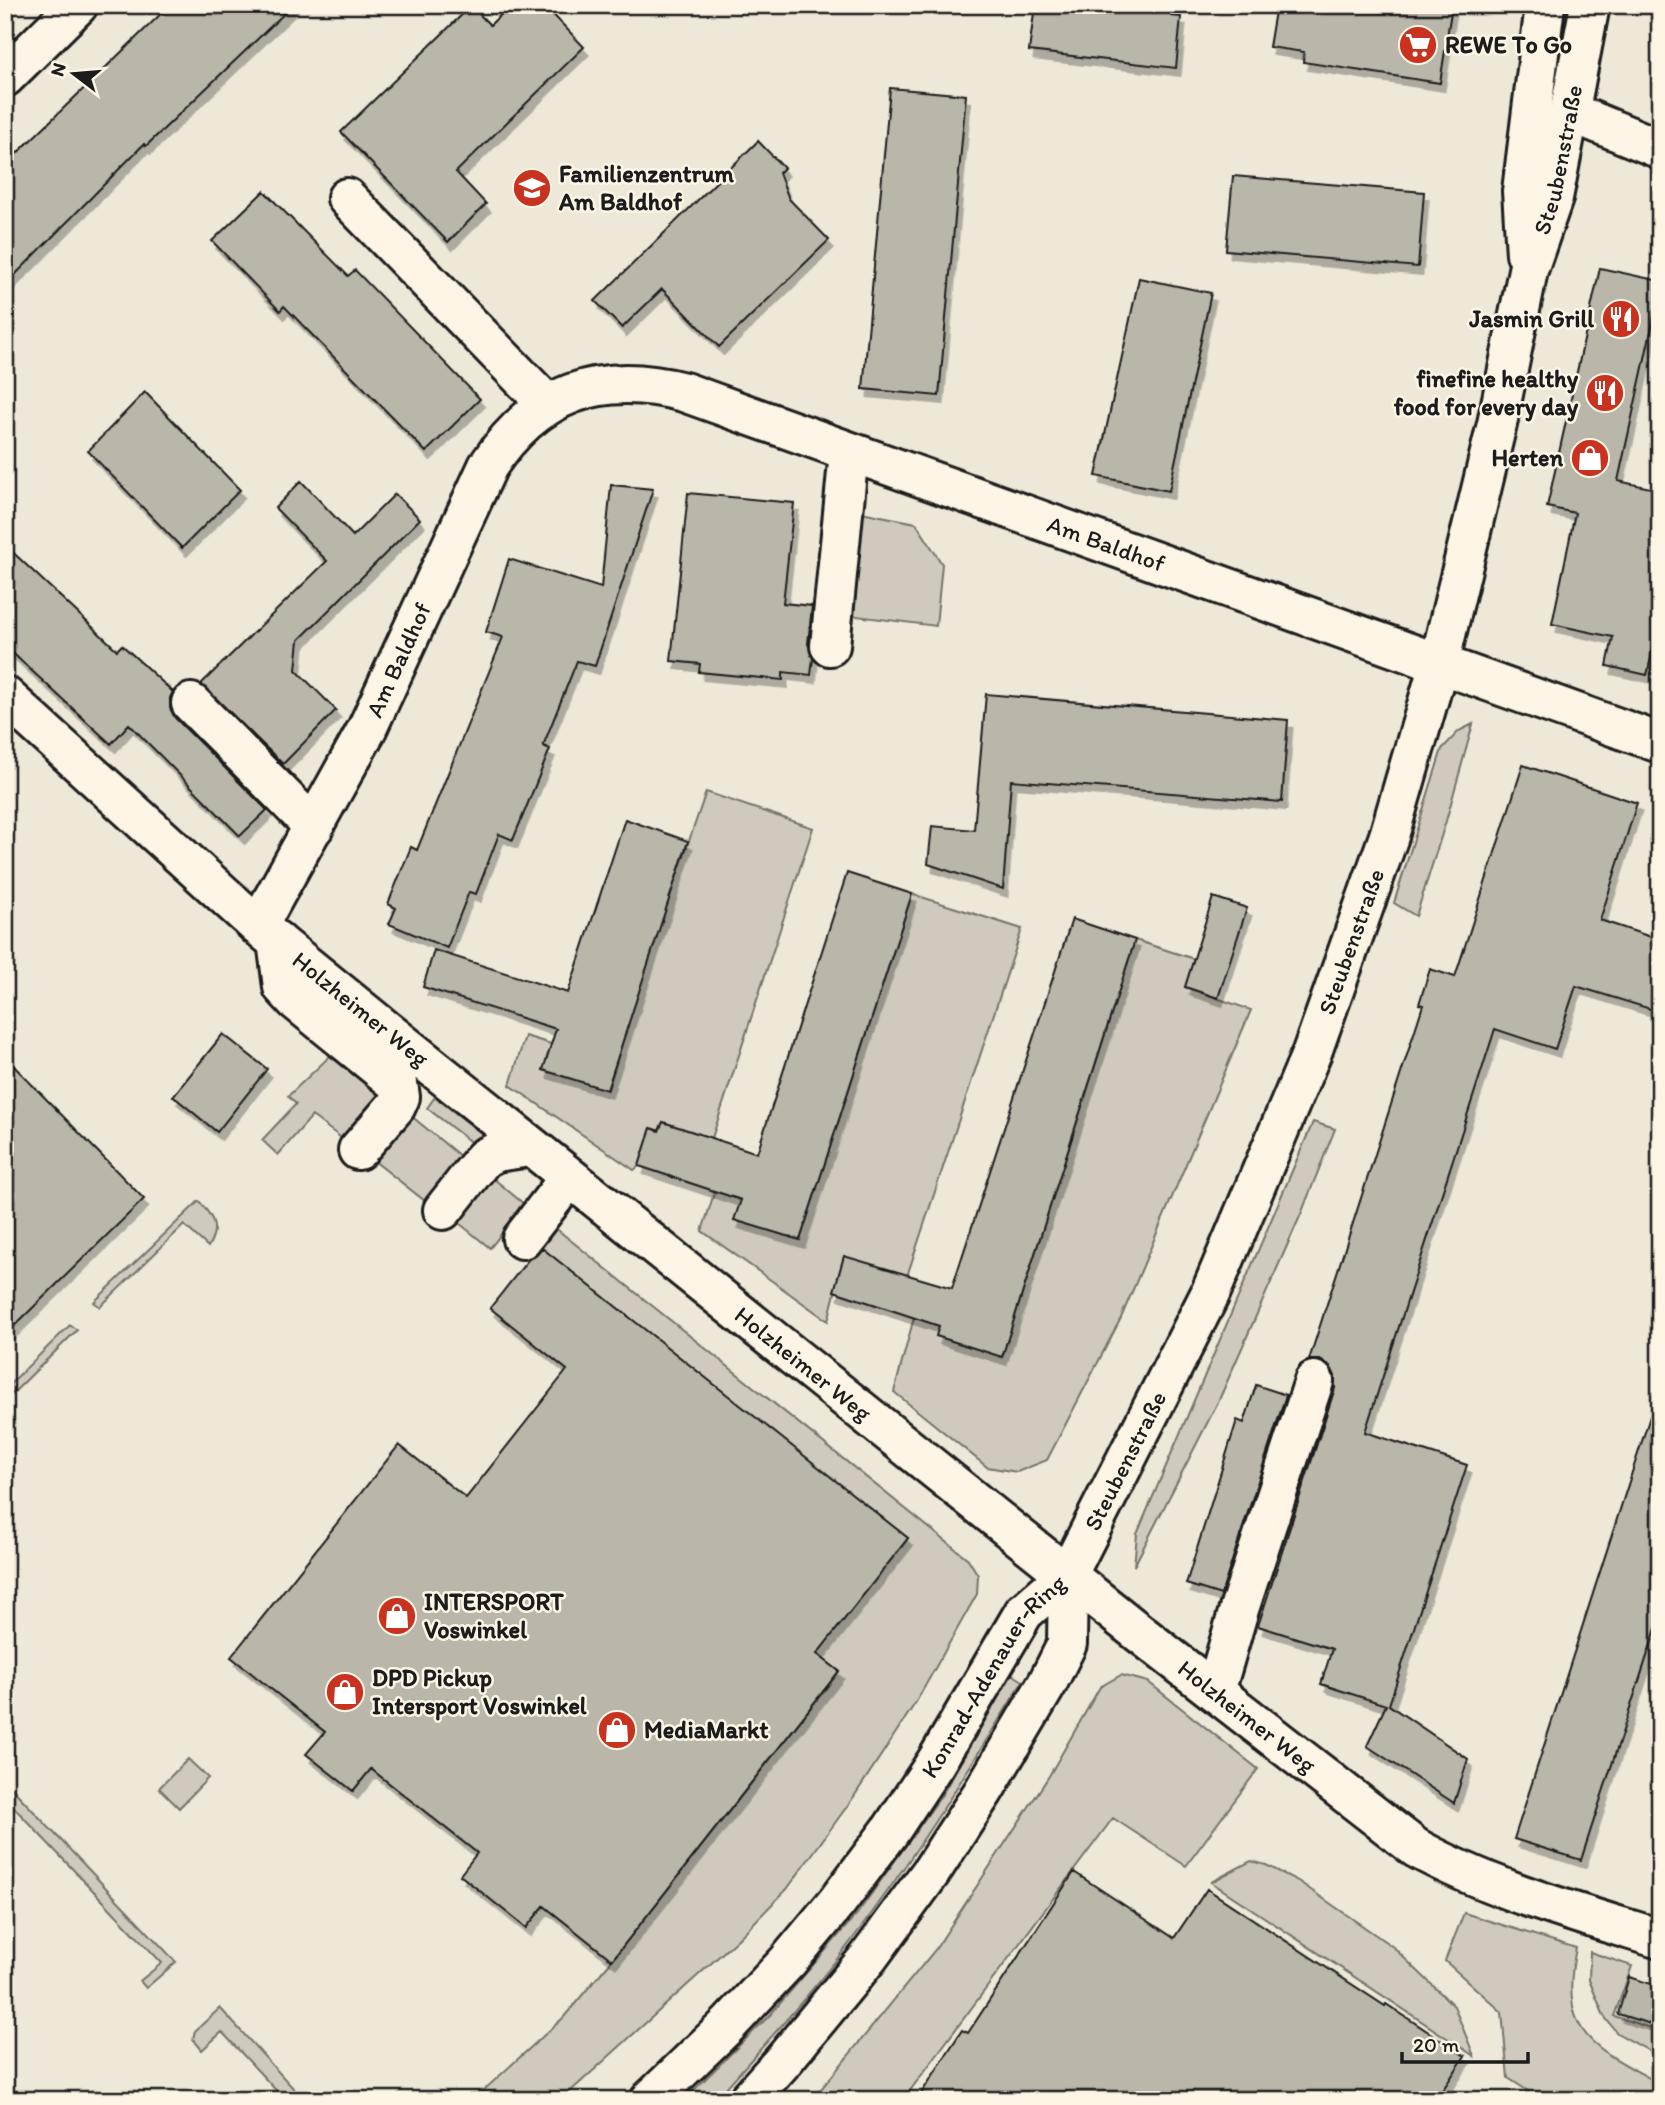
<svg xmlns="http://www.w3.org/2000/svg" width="1665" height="2105" viewBox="0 0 1665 2105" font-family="Itim,sans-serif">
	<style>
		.green { fill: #cfcabd; stroke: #76736c; stroke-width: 2 }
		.building { fill: #bab6aa; stroke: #1c1c1c; stroke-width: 2; filter: url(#shadow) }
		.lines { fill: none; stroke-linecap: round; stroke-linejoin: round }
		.minor-casing { stroke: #1c1c1c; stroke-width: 44 }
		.major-casing { stroke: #1c1c1c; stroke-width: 44 }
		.minor { stroke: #fcf5e5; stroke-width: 38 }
		.major { stroke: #fcf5e5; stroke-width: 38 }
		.labels { text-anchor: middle; stroke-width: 5; stroke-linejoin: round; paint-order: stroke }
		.poi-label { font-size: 24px; font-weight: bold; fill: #1c1c1c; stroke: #fcf5e5; text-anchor: start }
		.street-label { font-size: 24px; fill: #1c1c1c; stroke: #fcf5e5 }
	</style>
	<defs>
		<filter id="shadow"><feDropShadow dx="4.5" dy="8" stdDeviation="0" flood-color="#0004"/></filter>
	</defs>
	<rect width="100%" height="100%" fill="#eee8d9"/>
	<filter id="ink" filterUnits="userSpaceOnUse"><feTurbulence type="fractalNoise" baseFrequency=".0143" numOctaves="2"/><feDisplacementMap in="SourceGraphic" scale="14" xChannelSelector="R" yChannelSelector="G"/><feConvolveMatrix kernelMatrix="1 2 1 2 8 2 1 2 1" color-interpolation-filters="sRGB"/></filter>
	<g filter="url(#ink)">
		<path class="green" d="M861,512L916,523L942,564L936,626L848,615Z
			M1473,724L1446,821L1416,916L1394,903L1442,749L1459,731Z
			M706,792L813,828L712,1138L663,1122L659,1131L651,1128L639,1166L634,1170L510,1085L525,1036L551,1044L608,1090L646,965Z
			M912,894L1022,929L907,1276L844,1257L828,1321L702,1231L728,1150L755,1159L735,1220L800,1240Z
			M1135,940L1194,959L1185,987L1251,1010L1121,1318L1047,1460L1017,1472L987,1467L894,1392L916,1310L1002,1357Z
			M330,1056L385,1100L344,1140L312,1116L278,1155L262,1140L296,1104L288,1096Z
			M435,1097L490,1140L477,1147L427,1108Z
			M410,1115L461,1157L425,1201L373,1160Z
			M1313,1122L1335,1129L1301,1214L1219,1400L1134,1566L1137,1534Z
			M487,1173L525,1205L490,1248L449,1215Z
			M199,1201C213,1217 220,1227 208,1247L184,1225L100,1307L94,1302Z
			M554,1227L968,1559L978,1575L977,1594L916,1702L853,1798L787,1889L739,1938L561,2100H473L563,2018L612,1960L839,1672L817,1654L908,1539L539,1246Z
			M70,1325L77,1330L5,1401V1389Z
			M1012,1674L1023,1681C973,1762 923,1844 866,1921C820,1984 767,2042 715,2100H684L770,2015L857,1914L941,1796Z
			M1121,1675L1148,1682L1258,1769L1186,1866L1113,1818L903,2100H812L935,1950L1049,1776L1100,1687Z
			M188,1759L208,1778L179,1808L159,1788Z
			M5,1781L176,1962L146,1988L140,1981L162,1963L5,1798Z
			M1251,1861L1266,1865L1298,1881L1393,1947L1454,2006L1474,2056L1211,1882Z
			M1464,1913L1576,1948C1558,2036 1593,2046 1660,2084V2100H1542L1508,2078L1502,2012L1445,1961Z
			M1590,1952L1632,1966L1614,2016L1660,2031V2057L1617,2033L1604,2016L1589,1980Z
			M220,2008L304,2100H285L222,2032L202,2050L193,2039L195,2031Z"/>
		<path class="building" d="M170,5H293L146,146L144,144L5,285V165Z
			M511,5H544L584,47L456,172L486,204L448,242L341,132L471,6L490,25Z
			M1035,5H1173L1171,16L1181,17L1176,68L1029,51Z
			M1276,5H1452L1440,83L1303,62L1304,52L1269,47Z
			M890,88L966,95L939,396L863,389Z
			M758,141L784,168L779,173L789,199L829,240L719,347L662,289L622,328L595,301Z
			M1233,176L1424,192L1418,267L1226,250Z
			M264,191L348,276L355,270L480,399L426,452L284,306L280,311L212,241Z
			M1600,268L1660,281V290L1618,481L1660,490V617L1647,675L1607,666L1613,637L1552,624L1575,513L1547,507Z
			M1139,278L1211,293L1169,491L1096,476Z
			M145,392L240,490L182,548L88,451Z
			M301,481L353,536L395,494L420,519L299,640L296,670L336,710L283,764L201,684L327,561L275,508Z
			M611,485L653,489L595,666L577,661L543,746L550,749L513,840L499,834L476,894L469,892L447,948L389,924L396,908L388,904L411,847L417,850L503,637L486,632L509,559L601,588Z
			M688,493L794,503L783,603L812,606L808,644L813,658L811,675L783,672V680L699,672L700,664L671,661Z
			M5,545L117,650L122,645L173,692L170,698V708L175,718L267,810L240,836L129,724L111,744L5,646Z
			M986,694L1288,720L1282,802L1011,780L1003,889L928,864L932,826L974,830Z
			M1523,765L1637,803L1600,920L1660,940V1012L1576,986L1555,1049L1495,1029L1365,1432L1467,1465L1389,1705L1468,1759L1454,1803L1367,1746L1386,1705L1321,1684L1332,1649L1258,1626L1335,1388V1376L1330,1366L1320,1360H1309L1423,1005L1419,1004L1430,969L1455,977Z
			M625,819L688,841L607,1090L543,1070L556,1029L423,987L434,950L568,993Z
			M847,873L912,894L800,1240L734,1220L741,1200L639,1166L651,1128L659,1131L663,1122L757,1153Z
			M1213,897L1247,908L1218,998L1185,987Z
			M1072,919L1135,940L1002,1357L936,1336L939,1326L834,1291L844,1256L952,1288Z
			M223,1034L267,1069L217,1132L173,1096Z
			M5,1057L144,1199L5,1335Z
			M542,1248L908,1538L817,1654L839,1671L612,1960L544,1906L526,1928L460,1875L477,1853L371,1769L353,1791L306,1754L325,1732L231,1657L399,1445L466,1498L567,1370L490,1308L528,1260Z
			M1256,1385L1286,1395L1221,1595L1186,1584L1237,1420L1244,1423Z
			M1653,1407L1660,1408V1616L1581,1860L1514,1839Z
			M1074,1872L1174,1938L1207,1889L1385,2006L1386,2004L1465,2056L1436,2100H917L962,2030L968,2033Z
			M1629,1977L1660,1987V2027L1618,2014Z"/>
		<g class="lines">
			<g class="minor-casing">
				<g id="minor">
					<path d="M5,77L78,5"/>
					<path d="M1570,112L1660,149"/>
					<path d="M347,198L548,405"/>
					<path d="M830,646L849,452"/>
					<path id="s1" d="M5,696L258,926L386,1030L1138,1632L1416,1848C1492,1890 1577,1913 1660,1939"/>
					<path d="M191,703L314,827"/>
					<path id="s2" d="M258,926L366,731L488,466C536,393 599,370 684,392L1660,743"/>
					<path d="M277,941L283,987L296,1001L398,1084L400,1097L396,1106L358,1150"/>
					<path d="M443,1210L484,1158L496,1152L530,1147"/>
					<path d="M522,1239L569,1178"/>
					<path d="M1215,1692L1240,1606L1314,1381"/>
				</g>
			</g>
			<g class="major-casing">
				<g id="major">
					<path d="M1526,254L1522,191L1545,5"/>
					<path id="s3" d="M650,2100L729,2024L788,1961L837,1902L891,1830L936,1762L1024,1612L1068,1574L1210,1294L1312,1052L1389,836L1439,664L1497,424L1528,270L1553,198L1590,5"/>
					<path d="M748,2100L783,2061L868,1958L931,1872L983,1792L1047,1684L1067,1644L1068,1574"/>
				</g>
			</g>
			<use href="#minor" class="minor"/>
			<use href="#major" class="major"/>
		</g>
	</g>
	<defs>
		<g id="supermarket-disc" transform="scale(2.0125)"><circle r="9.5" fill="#c8321e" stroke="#fcf5e5"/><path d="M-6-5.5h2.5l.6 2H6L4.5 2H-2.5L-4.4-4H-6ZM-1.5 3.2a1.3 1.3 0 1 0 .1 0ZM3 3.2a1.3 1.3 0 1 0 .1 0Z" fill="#fff"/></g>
		<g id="school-disc" transform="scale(2.0125)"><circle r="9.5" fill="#c8321e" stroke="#fcf5e5"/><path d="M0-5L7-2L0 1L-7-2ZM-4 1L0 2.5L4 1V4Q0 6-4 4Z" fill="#fff"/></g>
		<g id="restaurant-disc" transform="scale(2.0125)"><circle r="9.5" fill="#c8321e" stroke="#fcf5e5"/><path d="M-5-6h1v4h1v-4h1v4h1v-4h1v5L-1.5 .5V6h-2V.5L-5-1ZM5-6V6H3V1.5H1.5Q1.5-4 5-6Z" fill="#fff"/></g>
		<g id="shop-disc" transform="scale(2.0125)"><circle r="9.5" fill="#c8321e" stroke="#fcf5e5"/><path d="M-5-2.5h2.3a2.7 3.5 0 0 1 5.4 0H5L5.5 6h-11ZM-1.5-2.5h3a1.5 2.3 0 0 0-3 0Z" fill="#fff"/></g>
	</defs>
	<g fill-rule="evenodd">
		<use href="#supermarket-disc" x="1418" y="45"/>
		<use href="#school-disc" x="532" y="188"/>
		<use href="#restaurant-disc" x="1621" y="319"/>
		<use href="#restaurant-disc" x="1605" y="393"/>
		<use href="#shop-disc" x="1590" y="458"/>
		<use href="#shop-disc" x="397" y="1616"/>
		<use href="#shop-disc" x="345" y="1692"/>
		<use href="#shop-disc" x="617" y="1730"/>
	</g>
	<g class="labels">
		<g class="poi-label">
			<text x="1445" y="53">REWE To Go</text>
			<text x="559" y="182">Familienzentrum<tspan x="559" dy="28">Am Baldhof</tspan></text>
			<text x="1594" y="327" text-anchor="end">Jasmin Grill</text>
			<text x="1578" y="387" text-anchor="end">finefine healthy<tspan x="1578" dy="28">food for every day</tspan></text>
			<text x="1563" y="466" text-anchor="end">Herten</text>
			<text x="424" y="1610">INTERSPORT<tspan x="424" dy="28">Voswinkel</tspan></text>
			<text x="372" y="1686">DPD Pickup<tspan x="372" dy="28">Intersport Voswinkel</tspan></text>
			<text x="644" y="1738">MediaMarkt</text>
		</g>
		<g class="street-label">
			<text dy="8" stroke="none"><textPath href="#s3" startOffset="2180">Steubenstraße</textPath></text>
			<text dy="8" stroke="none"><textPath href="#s2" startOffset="1190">Am Baldhof</textPath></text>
			<text dy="8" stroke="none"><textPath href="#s2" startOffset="301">Am Baldhof</textPath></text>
			<text dy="8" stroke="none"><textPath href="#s3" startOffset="1370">Steubenstraße</textPath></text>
			<text dy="8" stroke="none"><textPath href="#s1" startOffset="474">Holzheimer Weg</textPath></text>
			<text dy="8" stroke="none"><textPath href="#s1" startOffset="1041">Holzheimer Weg</textPath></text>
			<text dy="8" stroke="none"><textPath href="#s3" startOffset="803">Steubenstraße</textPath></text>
			<text dy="8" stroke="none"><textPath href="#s3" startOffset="548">Konrad-Adenauer-Ring</textPath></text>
			<text dy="8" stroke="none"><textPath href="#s1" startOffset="1608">Holzheimer Weg</textPath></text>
		</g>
	</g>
	<rect width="1665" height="2105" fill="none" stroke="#fcf5e5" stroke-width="28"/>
	<rect x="14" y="14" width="1637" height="2077" fill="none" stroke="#1c1c1c" stroke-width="2.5" filter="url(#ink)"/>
	<g transform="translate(74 74) rotate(286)" stroke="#fcf5e5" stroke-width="5" paint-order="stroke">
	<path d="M0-5L12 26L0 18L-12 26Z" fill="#1c1c1c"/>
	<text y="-10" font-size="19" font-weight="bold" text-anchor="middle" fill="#1c1c1c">N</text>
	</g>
	<path d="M1402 2052v10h126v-10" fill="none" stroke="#1c1c1c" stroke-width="3.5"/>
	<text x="1413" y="2052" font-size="21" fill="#1c1c1c" stroke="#fcf5e5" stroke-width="5" paint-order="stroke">20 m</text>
</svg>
